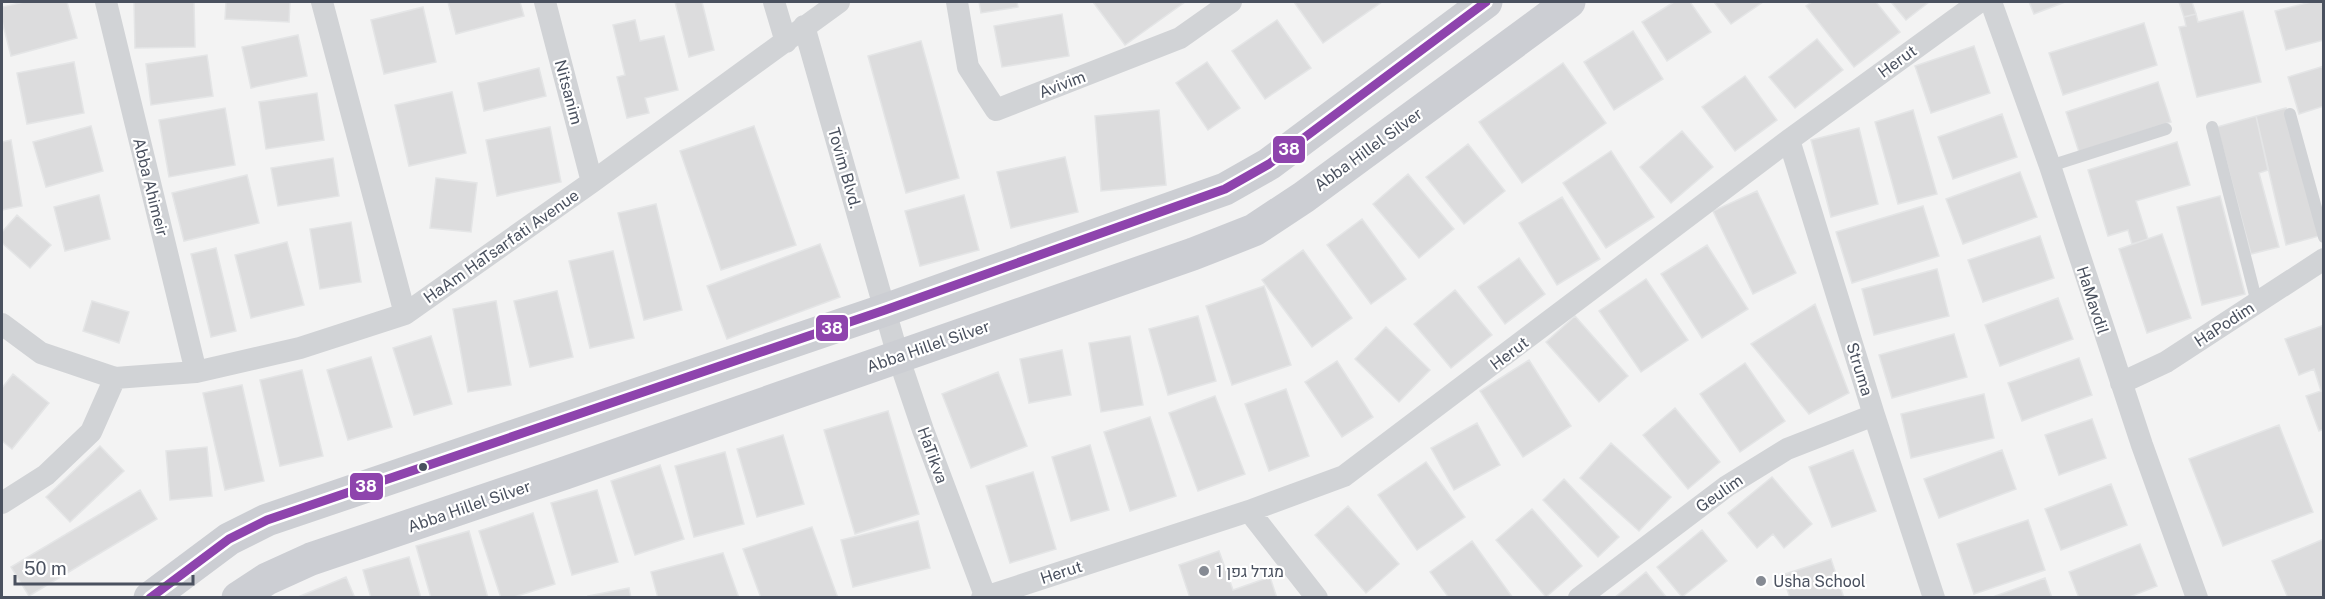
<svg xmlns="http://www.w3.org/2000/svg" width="2325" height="599" viewBox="0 0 2325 599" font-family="'Public Sans',Heebo,sans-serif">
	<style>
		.building { fill: #dcdcdd; stroke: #e4e5e6; stroke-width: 1.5 }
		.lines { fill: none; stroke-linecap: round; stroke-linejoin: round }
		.service { stroke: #d1d3d6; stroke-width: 12 }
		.minor { stroke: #d1d3d6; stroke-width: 22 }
		.primary { stroke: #ccced3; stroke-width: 33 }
		.bus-1-casing { stroke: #fff; stroke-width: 14 }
		.bus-1 { stroke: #8e44ad; stroke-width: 9 }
		.bus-dot { fill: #4a515f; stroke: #fff; stroke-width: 2 }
		.poi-dot { fill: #858a93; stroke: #fff; stroke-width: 2 }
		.labels { text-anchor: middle; stroke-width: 4.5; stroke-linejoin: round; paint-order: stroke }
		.street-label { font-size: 16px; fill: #4a515f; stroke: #fff }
		.poi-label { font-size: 16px; fill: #4a515f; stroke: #fff; text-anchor: start }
		.line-badge { stroke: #fff; stroke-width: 2 }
		.badge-label { font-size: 16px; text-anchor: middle; font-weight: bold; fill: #fff }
	</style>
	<rect width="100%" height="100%" fill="#f3f3f3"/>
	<path class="building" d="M24,2H67L77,38L11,56L2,21V7Z
		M134,2H194L195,47L135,48Z
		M226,2H290L289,22L225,19Z
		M448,2H520L524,16L456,34Z
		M675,2H702L714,50L689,57Z
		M979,2H1017L1018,7L981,13Z
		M1093,2H1185L1125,45Z
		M1294,2H1382L1323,43Z
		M1674,2H1690L1711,32L1667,61L1642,22Z
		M1714,2H1763L1731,24Z
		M1812,2H1876L1900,32L1854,67L1806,6Z
		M1891,2H1929L1906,20Z
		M2029,2H2065L2034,14Z
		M2179,2H2192L2196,14L2184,17Z
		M2311,2H2324V40L2286,50L2275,11Z
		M423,7L436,62L384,74L371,20Z
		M2243,11L2261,82L2197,97L2179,27L2186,26L2184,17L2196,14L2198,22Z
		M1062,14L1069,56L1002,67L994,26Z
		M635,20L640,41L664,36L678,90L645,98L649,113L627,118L617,77L625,75L613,25Z
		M1277,20L1311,68L1265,99L1232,51Z
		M2144,23L2157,65L2063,95L2049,53Z
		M1633,31L1663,79L1614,110L1584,62Z
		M298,35L307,76L251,88L242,47Z
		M1817,39L1843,70L1795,108L1769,77Z
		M921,41L959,178L906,193L868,56Z
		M1974,46L1990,93L1931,113L1915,66Z
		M207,55L213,96L151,105L146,64Z
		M74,62L84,113L27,124L17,73Z
		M1207,62L1240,108L1208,130L1176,83Z
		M1563,63L1606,123L1522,183L1479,122Z
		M2324,66V106L2299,114L2288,77Z
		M539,68L546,96L484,111L478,83Z
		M1745,76L1777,120L1735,151L1702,107Z
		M2158,82L2171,122L2079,152L2066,112Z
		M452,92L466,153L409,166L395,105Z
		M317,93L324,140L266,149L259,102Z
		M225,108L235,165L169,177L159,120Z
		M2286,108L2319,236L2286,245L2256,116Z
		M1159,110L1166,185L1101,191L1095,116Z
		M1913,110L1937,194L1898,204L1875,122Z
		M2002,114L2017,157L1953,179L1938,137Z
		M2256,116L2268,170L2259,173L2279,247L2251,254L2217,127Z
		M91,126L103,171L46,187L33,142Z
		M754,126L796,245L721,270L680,151Z
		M550,127L561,182L497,196L486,140Z
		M1859,128L1878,204L1831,217L1811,140Z
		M1682,131L1713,167L1671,203L1640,167Z
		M11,140L22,206L2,210V142Z
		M2177,142L2190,185L2136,201L2148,239L2132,244L2128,230L2108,236L2088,170Z
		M1468,144L1505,191L1464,224L1426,177Z
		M1611,151L1654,217L1606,248L1563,183Z
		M1065,157L1078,212L1011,228L997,172Z
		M333,158L339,196L278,206L271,168Z
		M2020,172L2037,217L1963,244L1946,199Z
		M1408,174L1454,229L1419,258L1373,204Z
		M247,175L259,223L184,241L172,193Z
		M436,178L477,183L471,232L430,228Z
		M1757,191L1796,273L1753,294L1713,211Z
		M99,195L110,239L65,251L54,207Z
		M964,195L979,250L920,266L905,211Z
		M2220,196L2245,294L2202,305L2177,207Z
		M1562,197L1600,259L1557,285L1519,223Z
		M656,204L682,310L644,320L618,213Z
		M1923,206L1939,256L1852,283L1836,232Z
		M17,215L51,245L30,268L2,243V232Z
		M1362,219L1406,279L1371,304L1327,245Z
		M351,222L361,282L320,289L310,229Z
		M2162,234L2191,318L2147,333L2119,249Z
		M2040,236L2054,278L1983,302L1968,260Z
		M287,242L304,305L251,318L235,255Z
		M820,244L840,297L727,339L707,286Z
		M1707,245L1748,309L1702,338L1661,274Z
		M216,248L236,331L211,337L191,254Z
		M1303,250L1352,318L1312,347L1262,280Z
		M613,251L634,338L590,348L569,261Z
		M1519,258L1545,294L1505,324L1478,287Z
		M1937,269L1949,316L1874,335L1862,289Z
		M1646,279L1688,340L1641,372L1599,311Z
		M1264,286L1291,365L1232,385L1206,306Z
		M1455,290L1492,335L1451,368L1414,324Z
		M557,291L573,357L530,367L514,301Z
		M2058,298L2073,339L2000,366L1985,325Z
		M92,301L129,312L119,343L83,331Z
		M496,301L511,385L468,392L453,309Z
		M1815,304L1849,393L1809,414L1751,344Z
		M1198,316L1216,381L1168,395L1149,329Z
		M1575,316L1628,376L1599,402L1546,342Z
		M2324,325V429L2319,431L2306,396L2321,391L2314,369L2299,375L2285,339Z
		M1386,327L1430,370L1399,402L1355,359Z
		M1954,334L1967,377L1892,398L1879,355Z
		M431,336L452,404L414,415L393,348Z
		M1130,336L1143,405L1101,412L1089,343Z
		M1062,350L1071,395L1029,403L1020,359Z
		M371,357L392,427L348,440L327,370Z
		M2079,358L2092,395L2022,421L2008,383Z
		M1529,360L1571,426L1523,457L1480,391Z
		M1337,361L1373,417L1342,437L1305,382Z
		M1745,363L1785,421L1740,452L1700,394Z
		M302,370L323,456L280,466L260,380Z
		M998,372L1027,446L971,468L942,394Z
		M13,374L49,403L12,449L2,441V388Z
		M242,385L264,481L225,490L203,393Z
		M1286,389L1309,456L1269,471L1245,404Z
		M1984,394L1994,438L1911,458L1901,414Z
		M1215,396L1245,474L1198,491L1169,413Z
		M1675,408L1720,462L1688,489L1643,435Z
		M888,411L919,514L855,534L824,430Z
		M1150,417L1176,496L1130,511L1104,432Z
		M2092,419L2106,458L2059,475L2045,435Z
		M1477,423L1500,465L1454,490L1431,448Z
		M2279,425L2313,512L2223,546L2189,459Z
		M783,435L804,504L757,517L737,449Z
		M1611,443L1671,497L1639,531L1580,478Z
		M1090,445L1109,510L1071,521L1052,457Z
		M100,446L124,471L70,522L46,497Z
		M207,447L212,496L170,500L166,451Z
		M1853,450L1876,511L1832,527L1809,467Z
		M2002,450L2016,489L1939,518L1924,479Z
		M725,452L744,524L694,537L675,466Z
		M1426,462L1465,517L1417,550L1378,495Z
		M660,465L684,539L635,555L611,481Z
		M1033,472L1056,549L1010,563L986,486Z
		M1772,477L1812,524L1784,548L1773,534L1757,548L1728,513Z
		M1564,479L1619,537L1598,557L1543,500Z
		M2111,484L2127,525L2061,550L2045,509Z
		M140,490L157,519L29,596L11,567Z
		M597,490L618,562L572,575L551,503Z
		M1348,506L1399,564L1366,593L1315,535Z
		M1532,509L1582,566L1546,597L1496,540Z
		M533,513L555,584L511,598H501L479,531Z
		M2028,520L2045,570L1974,594L1957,544Z
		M918,521L930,568L853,587L841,540Z
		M812,527L838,598H761L743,549Z
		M1702,530L1727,561L1682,597L1657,567Z
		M469,531L488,598H431L416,546Z
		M2324,539V598H2288L2272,561Z
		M1472,541L1513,598H1449L1430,572Z
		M2140,544L2157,586L2127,598H2079L2069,572Z
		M1219,551L1233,590L1270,577L1277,598H1190L1179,565Z
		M723,553L739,598H658L651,572Z
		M409,557L421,598H371L363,570Z
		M1831,559L1844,598H1790L1782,575Z
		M1646,572L1667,598H1614Z
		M346,577L355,598L298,597Z
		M2045,578L2052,598H1990Z
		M629,588L631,598H589L588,596Z"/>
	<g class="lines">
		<path class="service" d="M2290,114L2324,237
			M2212,127L2257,303
			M2050,166L2166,129"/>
		<path class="minor" d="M106,2L196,372
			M322,2L405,314
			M545,2L592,182
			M774,2L786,42
			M957,2L968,67L996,110L1180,38L1231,2
			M1991,2L2050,166L2142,445L2197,598
			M804,26L898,356L923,430L986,598
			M1789,140L1874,415L1934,598
			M2,324L41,353L115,378L196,372L300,348L405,314L592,182L839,2
			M2121,383L2166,362L2324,259
			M2,503L46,475L91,432L115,378
			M1249,511L1317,598
			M982,598L1249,511L1344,476L1789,140L1979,2
			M1579,598L1727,486L1787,449L1874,415"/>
		<path class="primary" d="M150,598L229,539L267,520L885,310L1225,189L1269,164L1486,2
			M238,598L267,579L311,559L565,473L1193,254L1254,230L1304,197L1569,2"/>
		<g class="bus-1-casing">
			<path id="bus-1" d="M150,598L229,539L267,520L885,310L1225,189L1269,164L1486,2"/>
		</g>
		<use href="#bus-1" class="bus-1"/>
	</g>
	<circle class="bus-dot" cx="423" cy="467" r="5"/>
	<g class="poi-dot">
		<circle cx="1204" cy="571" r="6"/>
		<circle cx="1761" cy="581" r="6"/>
	</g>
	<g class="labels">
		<g class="street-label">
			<text transform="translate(1897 61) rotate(-36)" y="6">Herut</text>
			<text transform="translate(1062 84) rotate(-21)" y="6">Avivim</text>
			<text transform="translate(569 92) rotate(75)" y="6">Nitsanim</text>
			<text transform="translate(1368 149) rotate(-36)" y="6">Abba Hillel Silver</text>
			<text transform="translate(845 168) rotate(74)" y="6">Tovim Blvd.</text>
			<text transform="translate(151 187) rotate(76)" y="6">Abba Ahimeir</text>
			<text transform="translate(501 246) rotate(-35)" y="6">HaAm HaTsarfati Avenue</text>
			<text transform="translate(2093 300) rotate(72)" y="6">HaMavdil</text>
			<text transform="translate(2224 324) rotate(-33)" y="6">HaPodim</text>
			<text transform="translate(928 346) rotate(-19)" y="6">Abba Hillel Silver</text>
			<text transform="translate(1509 353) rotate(-37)" y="6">Herut</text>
			<text transform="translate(1860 369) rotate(73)" y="6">Struma</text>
			<text transform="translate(933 455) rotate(70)" y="6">HaTikva</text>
			<text transform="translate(1719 493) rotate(-35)" y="6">Geulim</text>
			<text transform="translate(469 506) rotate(-19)" y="6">Abba Hillel Silver</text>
			<text transform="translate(1061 572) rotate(-18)" y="6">Herut</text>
		</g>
		<g class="poi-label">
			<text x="1216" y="577">מגדל גפן 1</text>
			<text x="1773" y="587">Usha School</text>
		</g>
	</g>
	<g class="line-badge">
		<rect x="1272" y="135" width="34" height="29" rx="6" fill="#8e44ad"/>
		<rect x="815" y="314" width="34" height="28" rx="6" fill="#8e44ad"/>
		<rect x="349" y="472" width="35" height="29" rx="6" fill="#8e44ad"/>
	</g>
	<g class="badge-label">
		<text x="1289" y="155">38</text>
		<text x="832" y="334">38</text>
		<text x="366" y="492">38</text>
	</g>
	<rect width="2325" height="599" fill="none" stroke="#4a515f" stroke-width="6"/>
	<path d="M15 575v9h178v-9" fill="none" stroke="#4a515f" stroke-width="3"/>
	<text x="24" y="575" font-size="18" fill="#4a515f" stroke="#ffffff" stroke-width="4.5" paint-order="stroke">50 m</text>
</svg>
